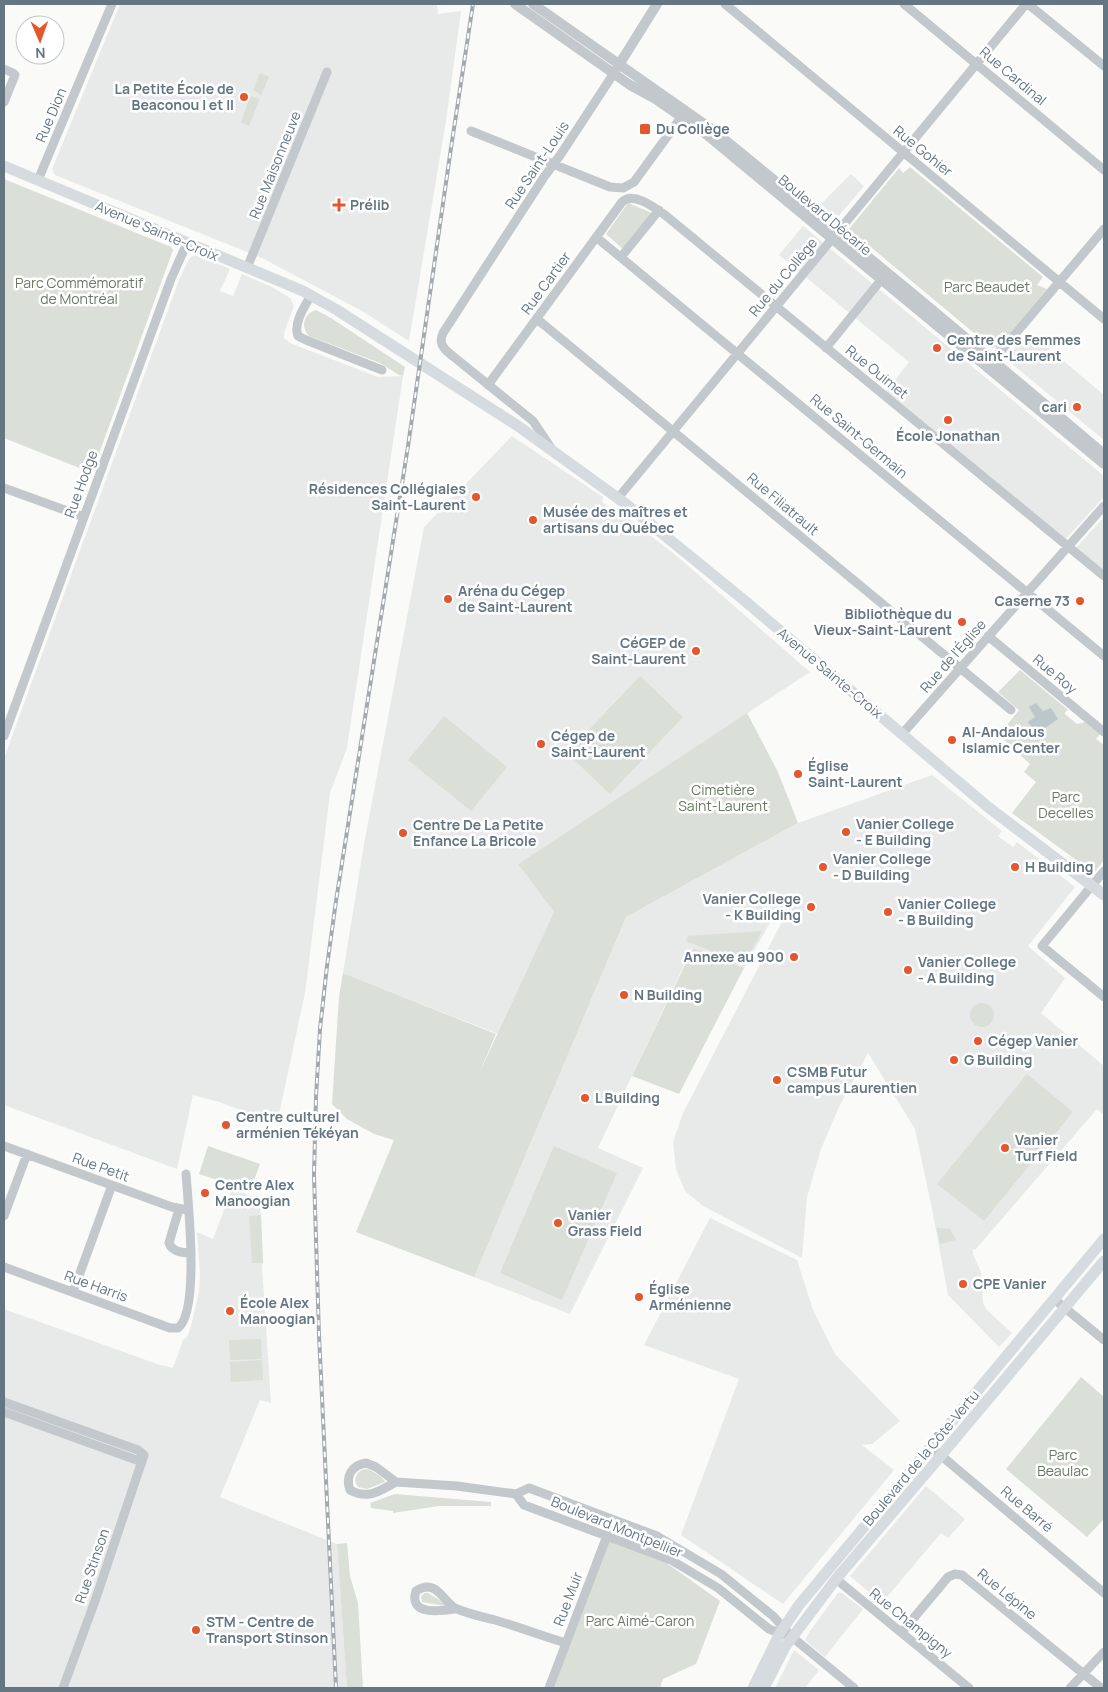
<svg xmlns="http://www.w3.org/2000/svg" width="1108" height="1692" viewBox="0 0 1108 1692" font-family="Manrope,sans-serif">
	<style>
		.built { fill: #e8e9e9 }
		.green { fill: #dadfd7 }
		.water { fill: #bbc7cb }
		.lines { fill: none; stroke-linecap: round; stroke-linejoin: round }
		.minor { stroke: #c3c8cc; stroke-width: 9 }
		.tertiary { stroke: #c3c8cc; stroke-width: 10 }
		.secondary { stroke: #d6dbdf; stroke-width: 11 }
		.rail-casing { stroke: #a2aab0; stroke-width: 4 }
		.rail { stroke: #fff; stroke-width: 2; stroke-dasharray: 5.5; stroke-linecap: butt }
		.poi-dot { fill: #e4572e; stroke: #fff; stroke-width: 2 }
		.labels { text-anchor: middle; stroke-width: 5; stroke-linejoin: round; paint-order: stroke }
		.street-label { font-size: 14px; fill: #657683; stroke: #fff }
		.poi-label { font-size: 14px; font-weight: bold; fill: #657683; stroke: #fff; text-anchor: start }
		.park-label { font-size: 14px; fill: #687a64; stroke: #fff }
	</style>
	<rect width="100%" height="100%" fill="#fafaf8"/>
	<path class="built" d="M120,4H437L438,14L461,11L446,121L409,341L362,311L262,258L55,175L52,169Z
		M851,174L864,186L837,218L821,204Z
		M803,226L1104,476V497L1065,540L885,393L909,362L779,255Z
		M196,255L230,269L220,291L233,296L242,274L272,287L290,298L294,306L284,333V338L290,343L378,377L403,376L347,748L330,793L305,993L277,1124L219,1102L193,1095L177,1169L4,1105V758L179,280L189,259L191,257Z
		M1028,331L1104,395V440L1006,359Z
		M512,436L603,497L602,502L615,513L620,512L678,557L810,672L518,864L554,912L498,1034L343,973L364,844L424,527Z
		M1104,517V572L1076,548Z
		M932,775L1002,831L998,836L1013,847L1017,842L1075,887L1028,946L1065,978L1041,1013L1104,1066V1115L1097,1109L975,1250L973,1249V1254L981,1272L983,1303L987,1310L1012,1333L999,1347L948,1295L933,1214L915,1129L868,1053L839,1107L821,1149L807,1197L802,1258L703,1206L685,1191L676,1169L673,1142L683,1113L786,914L779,907L744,968L692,948L598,1148L643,1168L570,1314L474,1277L626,917L798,823Z
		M232,1189L260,1199L263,1263L262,1265L271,1403L260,1400L220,1497L337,1544L347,1688H4V1309L157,1364L173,1368L183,1340L187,1337L191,1326L199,1292L200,1275L197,1232L213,1239Z
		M710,1218L797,1260L813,1310L835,1354L900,1421L872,1444L862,1445L894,1470L783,1604L681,1535L739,1379L644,1345Z
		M926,1486L965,1519L948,1538L941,1533L882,1603L850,1576Z
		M838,1593H842L863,1609L825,1657L805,1640L810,1631Z
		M794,1650L819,1670L805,1688H775Z"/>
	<path class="green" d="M260,73L269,77L261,95L253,90Z
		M250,96L260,99L249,126L241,122Z
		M910,167L1043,277L1037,285L1047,289L997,349L995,347L992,348L849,229L899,168L903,173Z
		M4,179L171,247L173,250L92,473L4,438Z
		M628,203L652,213L623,249L606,234Z
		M316,310L331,318L405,367L403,376L399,375L380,363L309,336C300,327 304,313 316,310Z
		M1020,670L1068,710L1065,712V714L1077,724L1085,722L1100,734L1096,739L1104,745V860L1094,873L1012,813L1036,782L1024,772L1030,764L999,735L1019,710L998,692Z
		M640,676L683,717L610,794L567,753Z
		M747,713L778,772L798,823L626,917L474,1277L356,1232L394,1140L374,1134L347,1119L332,1104L339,997L343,973L496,1034L477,1078L554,912L518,864Z
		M444,716L507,767L471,811L408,760Z
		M762,931L744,964L686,941L688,936Z
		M693,948L744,968L679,1094L632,1076Z
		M970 1015a12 12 0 1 1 24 0a12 12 0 1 1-24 0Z
		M1027,1074L1073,1112L984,1221L937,1184Z
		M208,1146L260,1164L250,1191L199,1174Z
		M554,1146L617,1173L562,1300L500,1273Z
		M261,1215L263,1263H252L249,1216Z
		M937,1228L950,1229L956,1240L940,1244Z
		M261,1339L262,1359L230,1360L229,1340Z
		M262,1360L263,1380L231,1382L230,1362Z
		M1081,1377L1104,1397V1519L1087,1537L1006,1469Z
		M366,1469C372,1470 383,1477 385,1482L367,1489L358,1487L355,1481C356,1474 359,1470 366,1469Z
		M395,1494L491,1502V1506H439L393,1513V1511L371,1508L370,1503Z
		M606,1536L651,1552L720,1601L696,1664L663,1679L660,1688H549Z
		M347,1543L350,1576L358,1603L363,1688H347L337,1544Z
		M424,1593H428L446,1604L445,1606L422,1602L421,1597Z"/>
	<path class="water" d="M1036,703L1043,711L1051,708L1058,719L1036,734L1028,722L1035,717L1029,707Z"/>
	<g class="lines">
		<path class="minor" d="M725,4L1104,319
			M904,4L1104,170
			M1028,4L1104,66
			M4,69L13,73L15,75L4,102
			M471,131L610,187L623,188L634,182L685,112
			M38,180L112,4
			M596,237L1104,656
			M621,257L659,210
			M247,268L327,72
			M311,295C305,306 293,323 298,336L306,340L382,370
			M537,319L1011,710
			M826,348L881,280
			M989,365L1104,229
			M488,385L622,202C634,191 655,208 665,215L1104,576
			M551,448L533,421L449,353C442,347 439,342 443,333L544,177L561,154L614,73
			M4,488L84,517
			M618,498L1026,4
			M988,636L1104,732
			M902,734L1104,506
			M4,736L171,279L187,243
			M1104,871L1042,946L1104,997
			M4,1146L172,1207L188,1210
			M179,1209L169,1243C172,1252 183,1253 191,1253
			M4,1216L27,1154
			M4,1267L170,1328H178C200,1311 188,1202 186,1174
			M73,1292L112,1185
			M1054,1299L1104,1340
			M4,1402L138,1450L144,1455L95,1601L63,1688
			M4,1412L142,1462
			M931,1447L1104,1593
			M366,1463L376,1467L396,1482C379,1491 369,1500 350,1490C345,1476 352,1465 366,1463Z
			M396,1482L457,1486L516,1494L529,1488L657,1536L721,1574L773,1616L792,1637L854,1688
			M516,1494L524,1505L671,1560L718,1588L769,1629L785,1635
			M836,1579L969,1688
			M455,1609C441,1611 408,1616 416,1591C437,1577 443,1603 457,1609C469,1614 483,1617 495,1620C519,1627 542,1636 566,1643
			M902,1632L948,1577L955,1574L962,1575L1101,1688
			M549,1688L613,1520
			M1070,1688L1104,1652"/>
		<path class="tertiary" d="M515,4L630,85L654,98L707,135L1104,464
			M533,4L713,130L917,297L1104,454
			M617,68L657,4"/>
		<path class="secondary" d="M4,166L303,291L337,310L518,426L626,504L745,601L988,807L1104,895
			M753,1688L780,1633L799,1605L1104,1239
			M764,1688L785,1647L836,1579L933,1465L1104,1261"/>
		<g class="rail-casing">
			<path id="rail" d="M336,1688L319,1335L314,1175L316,1097L320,1029L327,966L336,901L408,446L451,148L473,4"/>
		</g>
		<use href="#rail" class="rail"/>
	</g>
	<g class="poi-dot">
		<circle cx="244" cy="97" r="5"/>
		<rect x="639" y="123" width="12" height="12" rx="2.5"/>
		<path d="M336.5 197.5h5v5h5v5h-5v5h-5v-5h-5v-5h5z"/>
		<circle cx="937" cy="348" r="5"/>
		<circle cx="1077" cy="407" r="5"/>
		<circle cx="948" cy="420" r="5"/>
		<circle cx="476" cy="497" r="5"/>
		<circle cx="533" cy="520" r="5"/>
		<circle cx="448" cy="599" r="5"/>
		<circle cx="1080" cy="601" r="5"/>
		<circle cx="962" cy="622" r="5"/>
		<circle cx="696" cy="651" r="5"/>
		<circle cx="952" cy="740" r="5"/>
		<circle cx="541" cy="744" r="5"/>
		<circle cx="798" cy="774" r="5"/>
		<circle cx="846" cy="832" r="5"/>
		<circle cx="403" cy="833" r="5"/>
		<circle cx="823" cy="867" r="5"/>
		<circle cx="1015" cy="867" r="5"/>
		<circle cx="811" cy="907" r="5"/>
		<circle cx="888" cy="912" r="5"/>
		<circle cx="794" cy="957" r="5"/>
		<circle cx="908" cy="970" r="5"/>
		<circle cx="624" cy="995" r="5"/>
		<circle cx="978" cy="1041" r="5"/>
		<circle cx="954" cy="1060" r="5"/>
		<circle cx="777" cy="1080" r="5"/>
		<circle cx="585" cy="1098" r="5"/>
		<circle cx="226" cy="1125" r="5"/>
		<circle cx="1005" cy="1148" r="5"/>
		<circle cx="205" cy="1193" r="5"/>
		<circle cx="558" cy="1223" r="5"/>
		<circle cx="963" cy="1284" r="5"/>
		<circle cx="639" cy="1297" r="5"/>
		<circle cx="230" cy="1311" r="5"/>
		<circle cx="196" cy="1630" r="5"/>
	</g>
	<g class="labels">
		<g class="street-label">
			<text transform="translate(1013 76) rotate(40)" y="5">Rue Cardinal</text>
			<text transform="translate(51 115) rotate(-67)" y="5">Rue Dion</text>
			<text transform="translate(923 151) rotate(39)" y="5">Rue Gohier</text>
			<text transform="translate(275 165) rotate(-68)" y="5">Rue Maisonneuve</text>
			<text transform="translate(537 165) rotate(-56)" y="5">Rue Saint-Louis</text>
			<text transform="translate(825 215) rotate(40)" y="5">Boulevard Décarie</text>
			<text transform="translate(157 231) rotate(23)" y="5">Avenue Sainte-Croix</text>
			<text transform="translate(783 277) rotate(-50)" y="5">Rue du Collège</text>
			<text transform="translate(546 283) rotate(-54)" y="5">Rue Cartier</text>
			<text transform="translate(877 372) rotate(39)" y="5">Rue Ouimet</text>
			<text transform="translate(859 436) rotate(40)" y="5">Rue Saint-Germain</text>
			<text transform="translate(81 484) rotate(-70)" y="5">Rue Hodge</text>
			<text transform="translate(783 504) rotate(40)" y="5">Rue Filiatrault</text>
			<text transform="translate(953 656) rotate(-49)" y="5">Rue de l'Église</text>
			<text transform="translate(830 673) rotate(40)" y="5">Avenue Sainte-Croix</text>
			<text transform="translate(1055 674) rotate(40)" y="5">Rue Roy</text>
			<text transform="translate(101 1167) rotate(20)" y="5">Rue Petit</text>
			<text transform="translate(96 1286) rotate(20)" y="5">Rue Harris</text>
			<text transform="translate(921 1458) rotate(-50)" y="5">Boulevard de la Côte-Vertu</text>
			<text transform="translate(1027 1509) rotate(40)" y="5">Rue Barré</text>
			<text transform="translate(617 1527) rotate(22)" y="5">Boulevard Montpellier</text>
			<text transform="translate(92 1566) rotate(-71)" y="5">Rue Stinson</text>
			<text transform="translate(1007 1594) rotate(39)" y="5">Rue Lépine</text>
			<text transform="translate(568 1599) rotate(-69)" y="5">Rue Muir</text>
			<text transform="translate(911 1623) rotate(39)" y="5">Rue Champigny</text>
		</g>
		<g class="poi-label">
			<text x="234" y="94" text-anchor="end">La Petite École de<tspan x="234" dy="16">Beaconou I et II</tspan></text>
			<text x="656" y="134">Du Collège</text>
			<text x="350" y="210">Prélib</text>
			<text x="947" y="345">Centre des Femmes<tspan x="947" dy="16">de Saint-Laurent</tspan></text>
			<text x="1067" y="412" text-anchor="end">cari</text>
			<text x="948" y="441" text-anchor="middle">École Jonathan</text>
			<text x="466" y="494" text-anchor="end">Résidences Collégiales<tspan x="466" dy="16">Saint-Laurent</tspan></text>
			<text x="543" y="517">Musée des maîtres et<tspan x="543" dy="16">artisans du Québec</tspan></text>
			<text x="458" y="596">Aréna du Cégep<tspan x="458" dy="16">de Saint-Laurent</tspan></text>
			<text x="1070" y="606" text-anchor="end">Caserne 73</text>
			<text x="952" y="619" text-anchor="end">Bibliothèque du<tspan x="952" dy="16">Vieux-Saint-Laurent</tspan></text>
			<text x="686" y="648" text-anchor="end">CéGEP de<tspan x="686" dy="16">Saint-Laurent</tspan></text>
			<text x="962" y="737">Al-Andalous<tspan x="962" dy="16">Islamic Center</tspan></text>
			<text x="551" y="741">Cégep de<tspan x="551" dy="16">Saint-Laurent</tspan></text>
			<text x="808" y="771">Église<tspan x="808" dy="16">Saint-Laurent</tspan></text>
			<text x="856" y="829">Vanier College<tspan x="856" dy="16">- E Building</tspan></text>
			<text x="413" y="830">Centre De La Petite<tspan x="413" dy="16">Enfance La Bricole</tspan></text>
			<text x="833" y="864">Vanier College<tspan x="833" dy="16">- D Building</tspan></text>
			<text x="1025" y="872">H Building</text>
			<text x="801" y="904" text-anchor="end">Vanier College<tspan x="801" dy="16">- K Building</tspan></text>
			<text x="898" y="909">Vanier College<tspan x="898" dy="16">- B Building</tspan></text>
			<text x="784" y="962" text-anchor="end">Annexe au 900</text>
			<text x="918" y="967">Vanier College<tspan x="918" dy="16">- A Building</tspan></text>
			<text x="634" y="1000">N Building</text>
			<text x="988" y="1046">Cégep Vanier</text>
			<text x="964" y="1065">G Building</text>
			<text x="787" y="1077">CSMB Futur<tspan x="787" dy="16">campus Laurentien</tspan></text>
			<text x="595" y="1103">L Building</text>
			<text x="236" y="1122">Centre culturel<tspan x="236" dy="16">arménien Tékéyan</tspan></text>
			<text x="1015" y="1145">Vanier<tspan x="1015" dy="16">Turf Field</tspan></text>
			<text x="215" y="1190">Centre Alex<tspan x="215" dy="16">Manoogian</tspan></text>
			<text x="568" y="1220">Vanier<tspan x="568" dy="16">Grass Field</tspan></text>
			<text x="973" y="1289">CPE Vanier</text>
			<text x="649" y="1294">Église<tspan x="649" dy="16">Arménienne</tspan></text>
			<text x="240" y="1308">École Alex<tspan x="240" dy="16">Manoogian</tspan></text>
			<text x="206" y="1627">STM - Centre de<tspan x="206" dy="16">Transport Stinson</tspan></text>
		</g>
		<g class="park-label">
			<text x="79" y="288">Parc Commémoratif<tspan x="79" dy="16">de Montréal</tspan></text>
			<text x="987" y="292">Parc Beaudet</text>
			<text x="723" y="795">Cimetière<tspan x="723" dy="16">Saint-Laurent</tspan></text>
			<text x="1066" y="802">Parc<tspan x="1066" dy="16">Decelles</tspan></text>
			<text x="1063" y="1460">Parc<tspan x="1063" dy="16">Beaulac</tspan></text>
			<text x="640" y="1626">Parc Aimé-Caron</text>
		</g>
	</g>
	<rect width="1108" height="1692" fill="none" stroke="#657683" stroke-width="10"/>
	<g transform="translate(40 40) rotate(178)"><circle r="24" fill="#ffffff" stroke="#c1c8cd"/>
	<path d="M0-4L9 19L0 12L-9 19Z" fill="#e4572e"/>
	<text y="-8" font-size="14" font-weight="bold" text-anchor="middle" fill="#657683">N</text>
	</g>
</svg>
